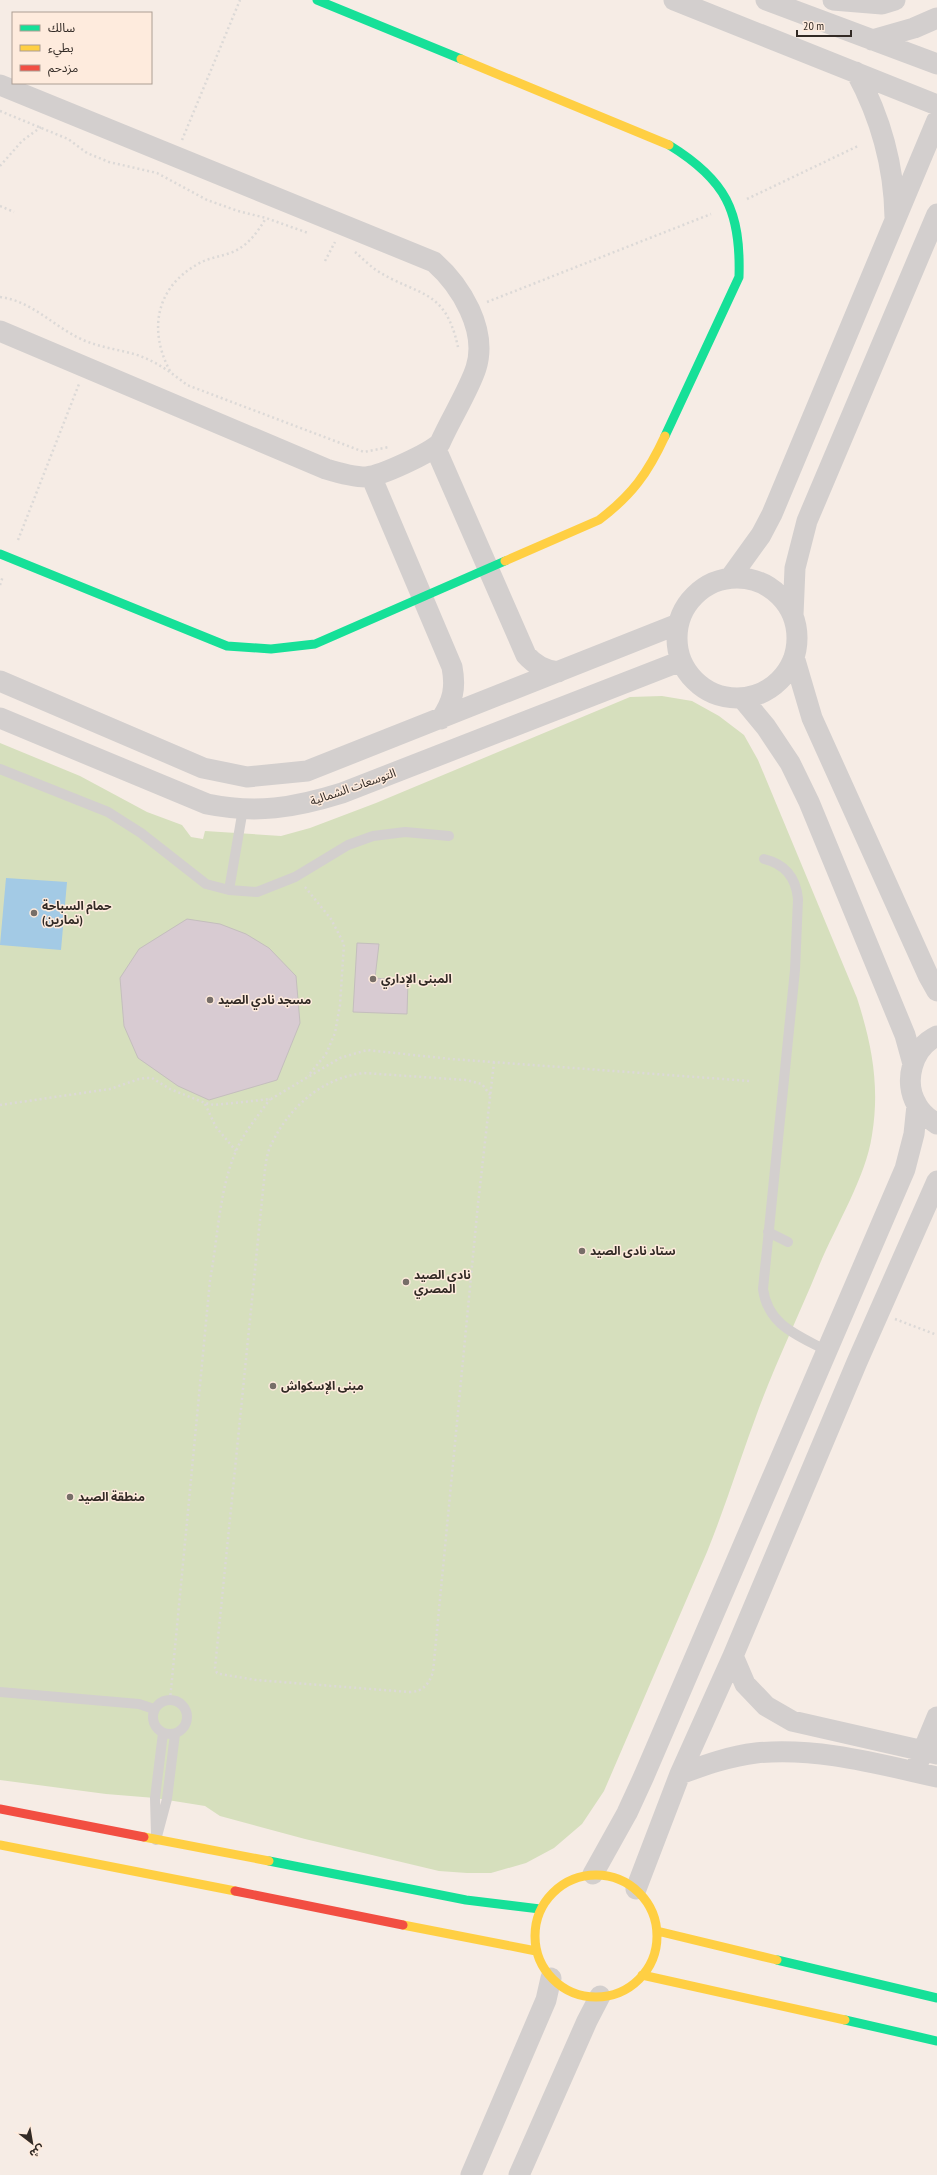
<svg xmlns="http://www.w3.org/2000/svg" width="937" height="2175" viewBox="0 0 937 2175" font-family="'PT Sans Narrow','Noto Sans Arabic',sans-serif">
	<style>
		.green { fill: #d6dfbd }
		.water { fill: #a3cae5 }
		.building { fill: #d8cbd2; stroke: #c4bebd }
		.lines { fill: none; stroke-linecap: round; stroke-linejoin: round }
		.path { stroke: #dcd9d7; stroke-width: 2.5; stroke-dasharray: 2 3; stroke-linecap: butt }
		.lane { stroke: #d3cfce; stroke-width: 10 }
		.street { stroke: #d3cfce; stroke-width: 21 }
		.fast { stroke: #16e098; stroke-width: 9 }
		.slow { stroke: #ffcf43; stroke-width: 9 }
		.jam { stroke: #f24e42; stroke-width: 9 }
		.poi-dot { fill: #776e68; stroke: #feebdd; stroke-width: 1.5 }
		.labels { text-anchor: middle; stroke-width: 3; stroke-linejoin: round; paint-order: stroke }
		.street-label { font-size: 12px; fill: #322a25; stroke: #feebdd }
		.poi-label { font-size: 12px; font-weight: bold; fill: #322a25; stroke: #feebdd; text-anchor: start }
	</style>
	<rect width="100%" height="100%" fill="#f6ece5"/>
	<path class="green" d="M662,696L692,701L719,716L744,735L758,760L857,998C872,1045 880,1086 872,1135C866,1177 836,1225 819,1266C800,1313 777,1360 759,1408C741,1456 726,1505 707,1552L604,1791L582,1824L554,1848L526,1863L491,1873H467L439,1871L305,1839L220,1816L205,1806L155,1798L106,1794L0,1780V743L80,776L147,812L182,825L191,837L203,839L205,831L281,836L310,828L376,803L630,697Z"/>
	<path class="water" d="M6,878L67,882L61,950L0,945Z"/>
	<path class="building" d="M187,919L220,924L246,934L269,948L296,976L300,1023L277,1080L209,1100L178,1086L138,1058L124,1026L120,978L139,949Z
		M357,943L379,944L375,978L408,981L407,1014L353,1012Z"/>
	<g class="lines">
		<path class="path" d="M0,111L68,139L87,153L109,162L157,173L207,200L238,211L266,218L308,233
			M182,140L240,0
			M0,166L22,141L41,127
			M747,199L858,146
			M0,206L14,212
			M355,252C362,258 369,265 376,270C418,297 445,287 458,347
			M325,261L335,242
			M0,297C32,301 53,326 81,339C98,347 116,349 134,354C154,360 171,372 187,385L364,452L389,447
			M487,302L711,214
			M170,371C148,330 156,287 198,264C208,258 219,257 230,253C247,247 257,233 266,218
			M18,540L79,384
			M0,585L3,576
			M305,887L331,919L344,944L340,1005L335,1033L326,1054L308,1076
			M490,1095L482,1084L466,1080L364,1073C321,1078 288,1108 270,1147C266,1157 265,1169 264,1180L215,1668L217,1673L220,1674L256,1680L409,1692C423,1692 429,1684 433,1672L478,1204L494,1062
			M205,1104L216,1127L236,1151
			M0,1105L110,1089L139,1079L147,1078H152L170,1089L205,1103L214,1105L271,1099L340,1058L367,1050L451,1059L750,1081
			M895,1319L937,1335
			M170,1700L210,1280C218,1238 219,1190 236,1151C244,1132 258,1116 270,1099"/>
		<path class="lane" d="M0,769L108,812L141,833L206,884L229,890L257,892L295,877L348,845L373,836L405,832L449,836
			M764,859C785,864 796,877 798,899L795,970L763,1289C768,1326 798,1335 827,1351
			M229,890L243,809
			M768,1232L788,1242
			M0,1692L139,1704L154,1709
			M153 1717a17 17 0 1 1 34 0a17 17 0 1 1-34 0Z
			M156,1834L155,1798L163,1733
			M156,1840L167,1799L175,1734"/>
		<path class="street" d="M674,0L937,105
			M766,0L937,64
			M833,0L882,4L895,0
			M872,40L914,28L937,18
			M856,72C881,118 894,165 895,217
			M0,85L434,262C461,286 488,330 476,368C469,390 450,420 440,443C430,453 381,476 366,477C353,477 339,473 326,469L0,331
			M435,447L526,655C535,665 544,670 558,672
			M371,476L452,667C456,688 453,701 441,719
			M677 638a60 60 0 1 1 120 0a60 60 0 1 1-120 0Z
			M730,578L761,535L772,514L937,120
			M793,615L795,568L807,521L937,214
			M794,657L812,718L928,975L937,991
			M0,681L203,768L247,777L307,771L678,624
			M742,698L766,727L790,763L809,802L905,1035L913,1064
			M0,718L207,804C256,814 294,808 342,793L681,661
			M937,1036C912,1048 903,1082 917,1105C922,1114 929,1119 937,1124
			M733,1656L745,1684L766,1706L792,1721L937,1754
			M918,1763L937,1717
			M680,1774C705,1765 730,1756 756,1753C818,1747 878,1764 937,1777
			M593,1874L627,1813L644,1776L905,1169L914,1134L917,1105
			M636,1889L680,1774L733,1656L857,1362L937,1181
			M471,2175L546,2000L551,1978
			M519,2175L587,2021L600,1996"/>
		<path class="fast" d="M317,0L461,59
			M665,436L739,277C741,211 726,180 669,145
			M0,554L227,646L271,649L315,644L505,561
			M269,1861L466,1900L540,1909
			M777,1960L937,1998
			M845,2020L937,2041"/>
		<path class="slow" d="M461,59L669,145
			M505,561L599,520C632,495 648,473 665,436
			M144,1837L269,1861
			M0,1845L235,1891
			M535 1936a61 61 0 1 1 122 0a61 61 0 1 1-122 0Z
			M403,1925L536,1951
			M657,1931L777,1960
			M642,1975L845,2020"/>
		<path class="jam" d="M0,1809L144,1837
			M235,1891L403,1925"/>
	</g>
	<g class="poi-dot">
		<circle cx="34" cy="913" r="4"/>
		<circle cx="373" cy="979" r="4"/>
		<circle cx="210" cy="1000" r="4"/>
		<circle cx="582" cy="1251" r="4"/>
		<circle cx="406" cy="1282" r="4"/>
		<circle cx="273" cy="1386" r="4"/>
		<circle cx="70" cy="1497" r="4"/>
	</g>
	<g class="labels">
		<g class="street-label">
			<text transform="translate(353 787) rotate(-19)" y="4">التوسعات الشمالية</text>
		</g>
		<g class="poi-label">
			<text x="42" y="910">حمام السباحة<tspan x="42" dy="14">(تمارين)</tspan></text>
			<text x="381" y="983">المبنى الإداري</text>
			<text x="218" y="1004">مسجد نادي الصيد</text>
			<text x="590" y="1255">ستاد نادى الصيد</text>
			<text x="414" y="1279">نادى الصيد<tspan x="414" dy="14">المصري</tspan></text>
			<text x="281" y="1390">مبنى الإسكواش</text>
			<text x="78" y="1501">منطقة الصيد</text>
		</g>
	</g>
	<rect x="12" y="12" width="140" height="72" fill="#feebdd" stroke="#ac9e93"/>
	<rect x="20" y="25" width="20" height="6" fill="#16e098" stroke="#ac9e93"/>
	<text x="48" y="32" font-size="12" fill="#322a25">سالك</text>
	<rect x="20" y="45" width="20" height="6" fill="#ffcf43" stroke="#ac9e93"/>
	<text x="48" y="52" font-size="12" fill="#322a25">بطيء</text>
	<rect x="20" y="65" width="20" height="6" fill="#f24e42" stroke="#ac9e93"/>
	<text x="48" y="72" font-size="12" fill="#322a25">مزدحم</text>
	<g transform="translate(32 2143) rotate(149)" stroke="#feebdd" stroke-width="3" paint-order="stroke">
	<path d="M0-3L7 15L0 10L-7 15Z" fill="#322a25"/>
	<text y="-6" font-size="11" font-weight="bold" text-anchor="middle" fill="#322a25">ش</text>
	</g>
	<path d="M797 30v6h54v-6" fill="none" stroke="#322a25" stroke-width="2"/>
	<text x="803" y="30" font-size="12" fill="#322a25" stroke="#feebdd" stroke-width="3" paint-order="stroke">20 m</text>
</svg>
